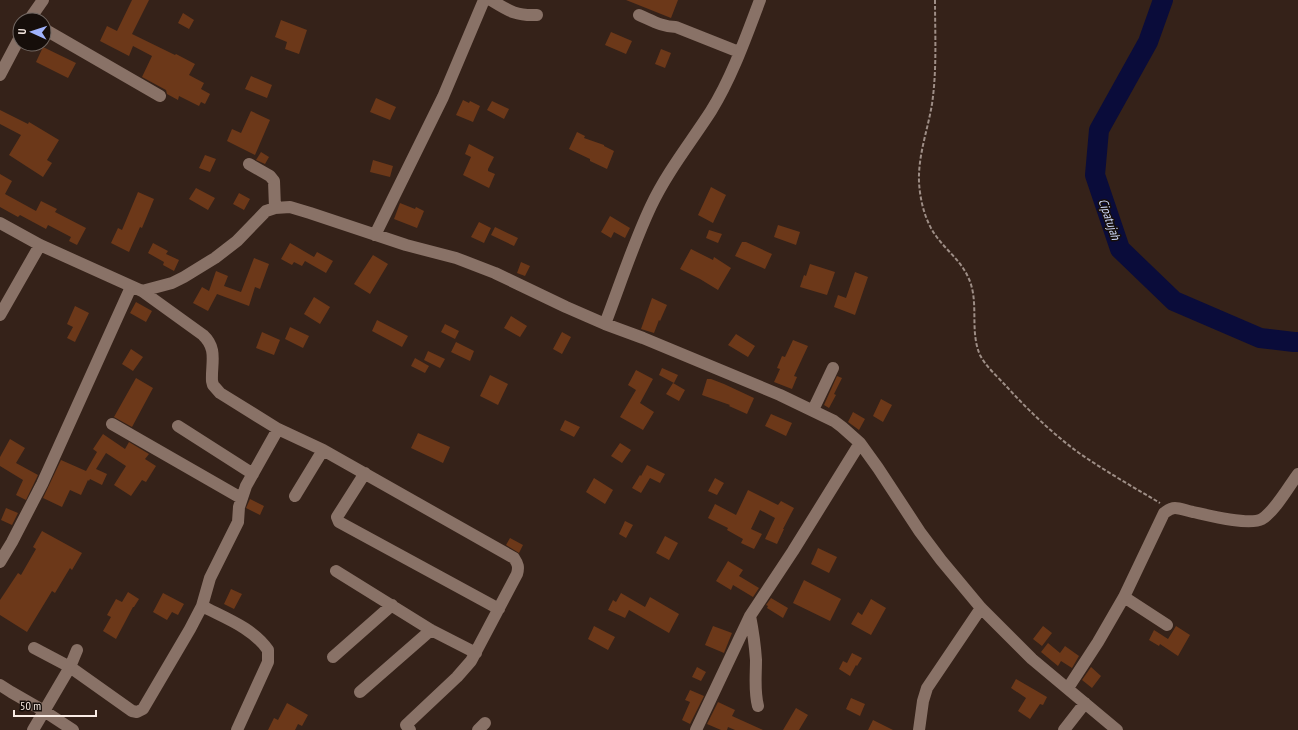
<svg xmlns="http://www.w3.org/2000/svg" width="1298" height="730" viewBox="0 0 1298 730" font-family="'PT Sans Narrow',sans-serif">
	<style>
		.lines { fill: none; stroke-linecap: round; stroke-linejoin: round }
		.river { stroke: #0a0c3a; stroke-width: 20 }
		.building { fill: #6c3819 }
		.path { stroke: #9e8e86; stroke-width: 2; stroke-dasharray: 4 2; stroke-linecap: butt }
		.minor { stroke: #897267; stroke-width: 12 }
		.labels { text-anchor: middle; stroke-width: 3; stroke-linejoin: round; paint-order: stroke }
		.water-label { font-size: 13px; font-style: italic; fill: #ced8f9; stroke: #160e0a }
	</style>
	<rect width="100%" height="100%" fill="#352219"/>
	<g class="lines">
		<path class="river" d="M1163,0L1148,42L1099,130L1095,175L1120,249L1174,301L1260,338L1294,342H1298"/>
	</g>
	<path class="building" d="M132,0H149L132,34L175,55L176,54L195,64L189,75L204,83L201,89L210,94L205,104L201,102L199,106L179,96L178,100L167,94L166,90L142,77L152,56L133,46L129,56L100,41L107,26L117,31Z
		M626,0H678L671,18Z
		M183,13L194,20L189,29L178,23Z
		M281,20L307,30L299,54L285,49L287,42L275,37Z
		M611,32L632,41L626,54L605,45Z
		M43,47L76,63L68,78L36,62Z
		M661,49L671,53L665,68L655,64Z
		M251,76L272,85L267,98L245,89Z
		M376,98L396,107L390,120L370,112Z
		M463,100L469,103L470,101L480,106L473,122L456,115Z
		M492,101L509,109L504,119L487,110Z
		M0,110L28,124L29,122L59,140L47,160L52,163L43,177L9,155L21,135L0,124Z
		M251,111L270,120L255,155L227,141L232,129L241,133Z
		M577,132L585,136L584,138L604,145V146L614,151L607,169L590,161V159L569,149Z
		M469,144L494,157L488,169V171L495,174L489,188L463,175L471,157L465,154Z
		M261,152L269,157L265,164L256,160Z
		M205,155L216,159L210,172L199,168Z
		M373,160L393,166L390,177L370,172Z
		M0,174L12,181L5,194L36,211L41,201L57,209L55,212L86,228L77,245L69,241L71,237L48,225L46,229L20,215L18,217L0,207Z
		M711,187L726,195L713,223L698,215Z
		M196,188L215,198L208,210L189,199Z
		M138,192L154,199L142,228L140,227L129,252L111,243L118,228L122,230Z
		M239,193L250,199L244,210L233,204Z
		M400,203L415,209L416,207L424,211L417,228L394,219Z
		M610,216L630,228L625,238L614,232L611,238L601,232Z
		M479,222L491,228L484,243L471,237Z
		M778,225L800,232L796,245L774,237Z
		M495,227L518,238L514,246L491,235Z
		M709,230L722,234L718,243L706,238Z
		M742,242H746L772,254L765,269L735,256Z
		M153,243L168,251L166,254L179,260L174,271L163,265L164,262L148,253Z
		M290,243L314,257L317,252L333,261L326,273L305,261L302,266L294,262L292,265L281,259Z
		M691,249L713,260L714,257L731,268L718,290L700,279L680,269Z
		M373,255L388,264L370,294L354,284Z
		M254,258L269,264L260,289L255,287L249,306L217,294L208,311L193,303L202,287L209,291L216,271L228,276L224,286L241,292Z
		M521,262L530,266L525,276L517,273Z
		M810,264L835,272L827,295L800,287L804,275L806,276Z
		M855,272L868,277L855,315L834,307L838,295L846,298Z
		M314,297L330,307L320,324L304,314Z
		M652,298L667,305L660,321L659,320L654,333L641,329Z
		M136,302L152,311L146,322L130,313Z
		M75,306L89,313L75,342L67,338L73,327L67,324Z
		M511,316L527,326L520,337L504,328Z
		M377,320L408,336L402,347L372,331Z
		M445,324L459,331L455,339L441,332Z
		M290,327L309,336L303,348L285,339Z
		M262,332L280,340L274,355L256,348Z
		M562,332L571,337L562,354L553,349Z
		M736,334L755,346L748,357L728,345Z
		M793,340L808,346L794,376L797,377L792,389L774,382L780,369L777,368L782,356L785,357Z
		M456,342L474,351L470,361L451,352Z
		M131,349L143,357L133,371L122,364Z
		M428,351L445,359L440,368L424,360Z
		M415,358L429,366L425,373L411,366Z
		M662,368L678,375L674,383L659,375Z
		M636,370L653,379L640,403L654,412L643,430L620,417L636,390L628,385Z
		M490,375L508,384L498,405L480,396Z
		M837,376L842,378L834,394L836,395L829,408L824,405Z
		M136,378L153,388L132,427L114,417Z
		M707,379H711L724,384L754,398L747,414L729,406L730,405L702,395Z
		M673,383L685,390L679,401L666,394Z
		M881,399L892,405L883,422L873,416Z
		M853,412L865,419L859,430L848,422Z
		M771,414L792,423L786,436L765,426Z
		M565,420L580,427L574,437L560,430Z
		M418,433L450,447L443,463L411,448Z
		M103,434L125,449L129,442L149,454L145,459L156,466L146,482L142,480L131,496L114,485L126,466L106,453L96,469L107,474L102,485L90,479L89,481L88,480L81,495L70,490L62,507L43,498L61,460L86,471L97,452L93,449Z
		M10,439L25,448L16,463L38,475L26,500L16,495L23,480L0,466V457Z
		M620,443L631,450L622,463L611,456Z
		M647,465L665,474L660,483L650,478L641,493L632,488L640,475L641,476Z
		M594,478L613,490L605,504L586,492Z
		M715,478L724,483L717,495L708,491Z
		M748,490L778,505L781,501L794,508L783,529H784L777,544L765,539L775,518L760,510L751,529L762,534L754,549L741,543L743,539L727,530L728,528L708,518L715,504L736,515Z
		M250,499L264,506L260,515L246,508Z
		M6,508L18,513L12,525L1,520Z
		M625,521L633,525L626,538L619,534Z
		M42,531L82,553L72,570L70,568L55,593L52,591L27,632L0,615V600L18,573L21,575L36,549L33,547Z
		M665,536L678,543L669,560L656,553Z
		M510,538L523,545L519,553L506,545Z
		M818,548L837,557L829,573L811,564Z
		M728,561L743,570L739,576L759,588L753,597L733,585L731,590L716,581Z
		M804,580L841,599L830,621L793,603Z
		M231,589L242,594L234,609L224,604Z
		M128,592L139,599L134,607H133L116,639L103,631L111,617L107,615L116,599L122,602Z
		M163,593L184,604L178,615L172,612L167,620L153,612Z
		M621,593L645,607L650,597L679,614L669,633L629,610L625,618L608,610L613,600L616,602Z
		M771,598L788,608L783,618L767,608L768,606L766,605Z
		M871,599L886,608L871,635L851,624L858,612L862,615Z
		M594,626L615,637L608,650L588,639Z
		M713,626L732,633L724,653L705,645Z
		M1043,626L1052,633L1042,646L1033,639Z
		M1176,626L1190,635L1178,656L1160,644L1159,646L1149,640L1154,630L1168,639Z
		M1048,643L1060,653L1065,646L1079,656L1072,668L1061,661L1058,666L1041,652Z
		M852,653L862,658L857,666L856,665L850,676L839,669L843,661L847,663Z
		M697,667L706,672L701,681L692,677Z
		M1091,667L1101,676L1092,688L1082,680Z
		M1016,679L1047,697L1043,705L1040,704L1030,719L1018,711L1026,698L1011,688Z
		M690,690L704,696L690,724L682,720L690,702L685,700Z
		M851,698L865,704L860,716L846,709Z
		M718,702L735,710L732,716L763,730H735L728,727L727,730H721L707,724Z
		M287,703L308,715L302,726L298,724L295,730H268L274,718L278,720Z
		M796,708L808,715L799,730H783Z
		M873,720L893,730H868Z"/>
	<g class="lines">
		<path class="path" d="M935,0C935,34 937,70 932,104C928,129 918,155 919,182C920,200 925,221 936,236C946,250 961,261 968,277C980,301 969,330 980,355C986,367 998,377 1007,387C1029,411 1053,434 1079,453C1105,471 1133,487 1160,503"/>
		<path class="minor" d="M491,0C509,11 516,16 537,15
			M639,15C651,20 662,27 676,27L739,52
			M29,20L43,0
			M44,29L160,96
			M0,75L20,37
			M249,164L270,176L274,181L275,208
			M0,223L40,245L142,291L172,283L184,277L215,258L237,241L266,211L275,208L290,207L310,213L406,245L456,258L495,273L566,307L605,324L643,338L780,395L834,421L842,427L860,443L878,468L920,532L941,560L981,608L1032,659L1117,730
			M375,235L443,97L484,0
			M142,291L203,335C218,349 211,363 212,381L213,385L220,393L278,429L323,450L514,558C518,564 519,567 517,574L471,661L457,677L406,725L410,730
			M0,315L40,245
			M605,324C620,285 633,244 651,206C667,172 691,142 711,111C732,77 746,37 760,0
			M813,410L833,368
			M112,424L241,498
			M178,426L253,474
			M365,473L337,517L339,522L499,609
			M295,496L323,450
			M0,562L12,542L42,484L131,287
			M336,571L431,630L476,653
			M1124,597L1167,625
			M202,606C225,618 253,628 268,650V662L237,730
			M750,616C753,631 755,645 756,660C756,676 754,691 758,706
			M34,648L70,667L77,650
			M333,657L392,605
			M0,685L11,692L44,711L73,730
			M1068,688L1098,642L1124,597L1164,513C1167,511 1170,508 1175,508C1180,508 1187,511 1193,512C1207,515 1249,526 1262,519C1275,511 1289,486 1298,474
			M360,692L431,630
			M33,730L70,667L132,711L137,712L143,709L190,629L202,606L210,578L238,522L239,507L246,486L278,429
			M478,730L485,723
			M696,730L750,616L793,551L860,443
			M919,730L923,701L927,688L981,608
			M1064,730L1085,703"/>
	</g>
	<g class="labels">
		<g class="water-label">
			<text transform="translate(1110 219) rotate(71)" y="5">Cipatujah</text>
		</g>
	</g>
	<g transform="translate(32 32) rotate(273)"><circle r="19" fill="#160e0a" stroke="#716762"/>
	<path d="M0-3L7 15L0 10L-7 15Z" fill="#a0b3fd"/>
	<text y="-6" font-size="11" font-weight="bold" text-anchor="middle" fill="#f9ece5">U</text>
	</g>
	<path d="M14 710v6h82v-6" fill="none" stroke="#f9ece5" stroke-width="2"/>
	<text x="20" y="710" font-size="12" fill="#f9ece5" stroke="#160e0a" stroke-width="3" paint-order="stroke">50 m</text>
</svg>
